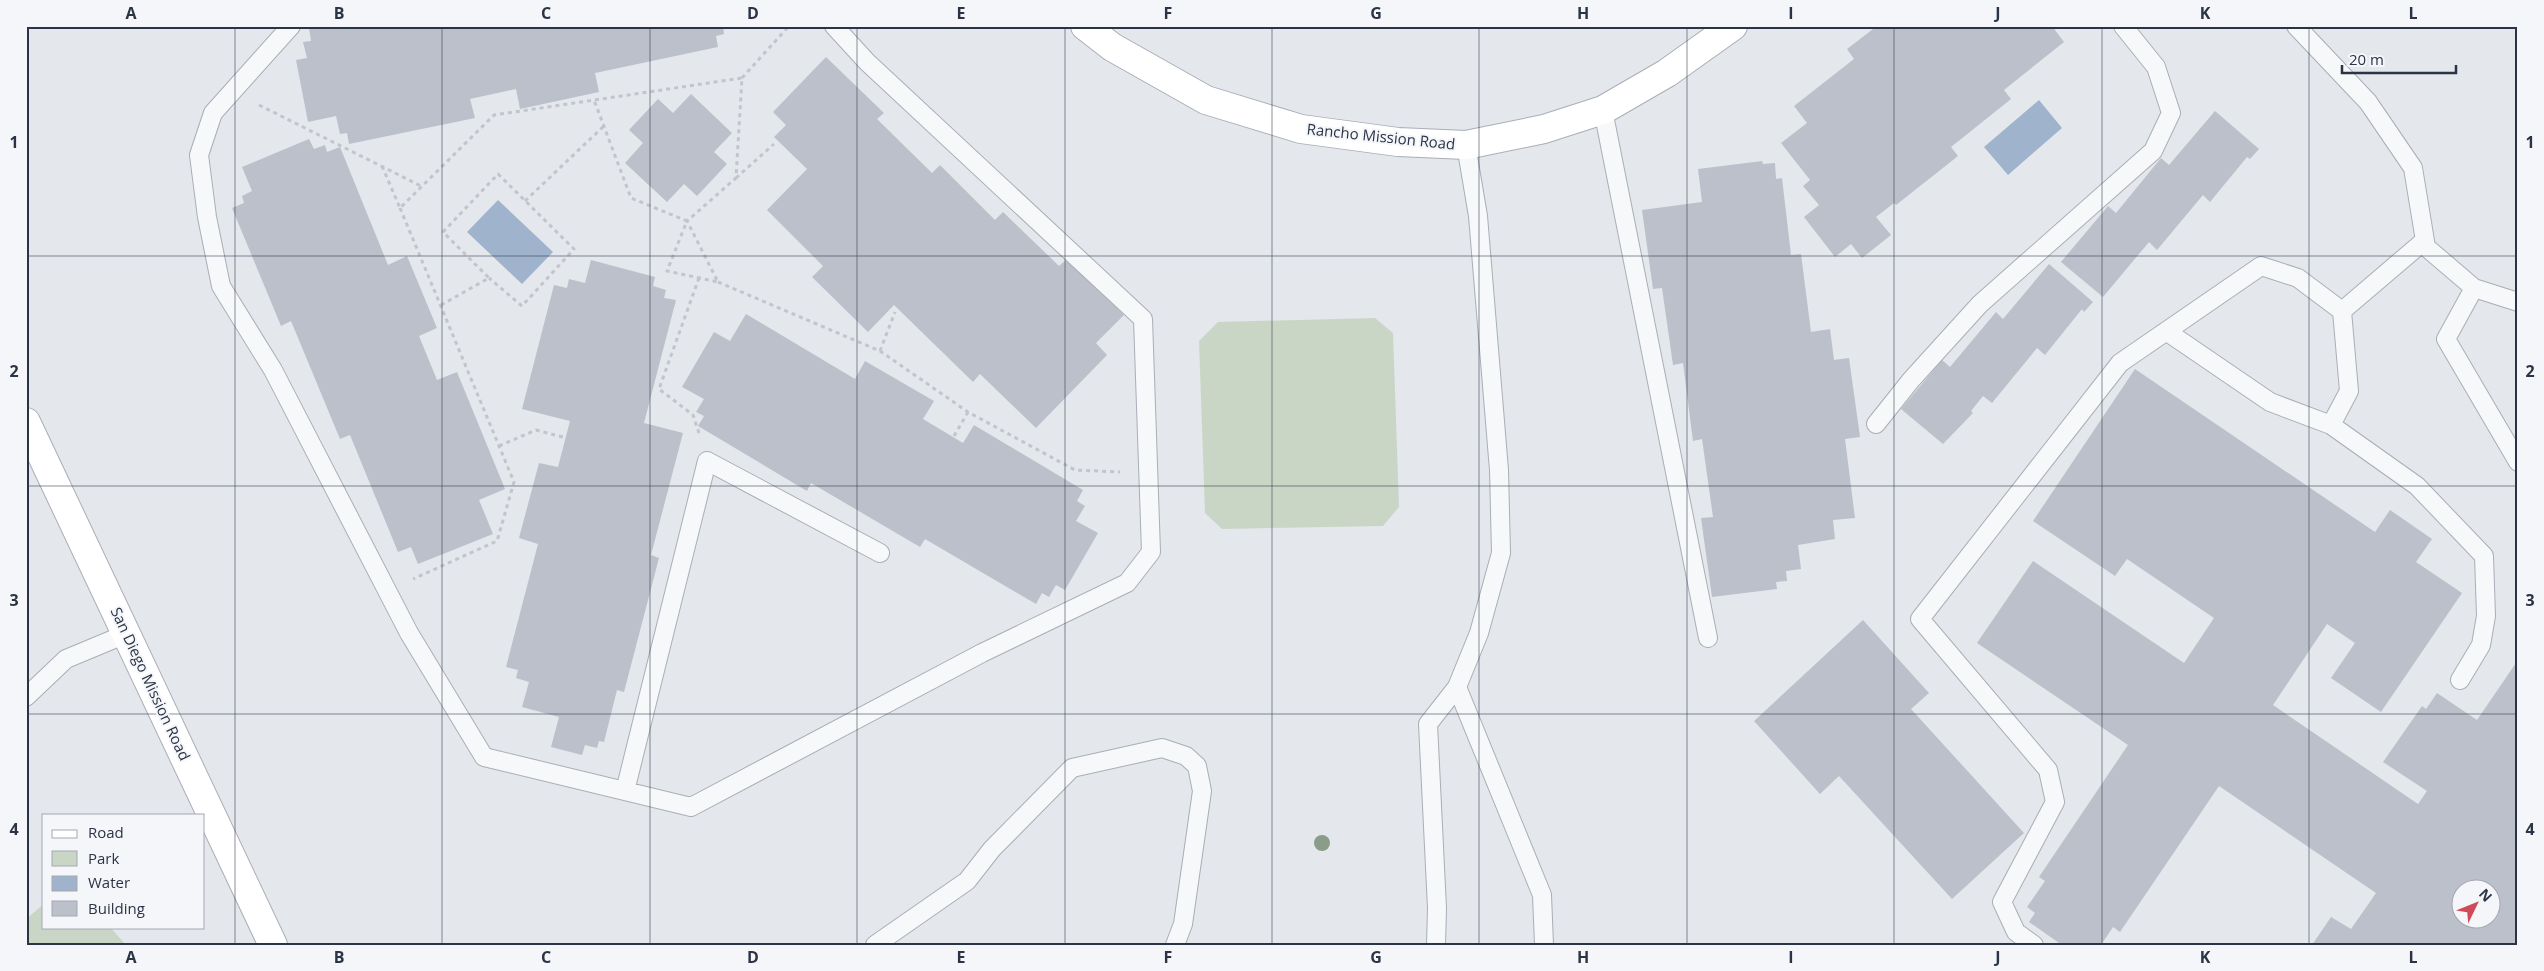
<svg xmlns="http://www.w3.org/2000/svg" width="2544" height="971" viewBox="0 0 2544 971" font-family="'Open Sans',sans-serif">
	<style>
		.green { fill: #c9d6c5 }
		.water { fill: #9fb4cc }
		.building { fill: #bbc0ca; fill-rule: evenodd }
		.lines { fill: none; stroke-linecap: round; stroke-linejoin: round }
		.service-casing { stroke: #a9aeb7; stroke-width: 20 }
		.secondary-casing { stroke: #a9aeb7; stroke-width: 30 }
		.path { stroke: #c2c5cb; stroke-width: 3; stroke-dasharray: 4 4; stroke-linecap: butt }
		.service { stroke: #f7f8fa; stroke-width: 18 }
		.secondary { stroke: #fff; stroke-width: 28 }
		.tree { fill: #899d89 }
		.grid { fill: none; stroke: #2b3445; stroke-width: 1; stroke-opacity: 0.55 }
		.labels { text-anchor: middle; stroke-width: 4; stroke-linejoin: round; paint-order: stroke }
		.street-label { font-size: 15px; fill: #2b3445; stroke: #f4f6f9 }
		.neatline { fill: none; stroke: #2b3445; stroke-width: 2 }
		.grid-label { font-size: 16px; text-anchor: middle; font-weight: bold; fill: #2b3445 }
	</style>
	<rect width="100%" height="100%" fill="#e4e7ec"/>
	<path class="green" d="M1375,318L1393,333L1399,507L1383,526L1222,529L1205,513L1199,341L1218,322Z
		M44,904V927H110L126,945H26V919Z"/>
	<path class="water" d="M2039,100L2062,128L2008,175L1984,147Z
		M498,200L553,252L522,284L467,232Z"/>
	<path class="building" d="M316,26H723L724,34L716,36L718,47L595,73L599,92L520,109L516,89L470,99L475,118L349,144L347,133L340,134L336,116L308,122L296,60L307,58L303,42L311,41L309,28Z
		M1877,26H2052L2064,42L2004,90L2011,99L1951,147L1958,156L1896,205L1894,203L1876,217L1891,235L1862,258L1851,244L1835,257L1804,217L1819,205L1803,186L1810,180L1781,143L1807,123L1794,106L1854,59L1847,49Z
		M826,57L884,113L877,119L932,173L940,165L995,220L1003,212L1059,266L1067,259L1124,315L1096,343L1107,355L1036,428L980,374L973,382L894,305L868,332L812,277L823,266L767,210L807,169L774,137L786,125L773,112Z
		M691,94L732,133L714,152L727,164L697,196L684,184L667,202L625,163L643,143L629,130L658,99L673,113Z
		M2215,111L2259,149L2250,159L2247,157L2210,202L2203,195L2157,250L2149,242L2103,297L2061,262L2108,206L2116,213L2161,158L2169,165Z
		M309,139L314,149L325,145L327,152L340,147L388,265L407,256L437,328L419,336L437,380L457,372L505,489L479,500L493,534L418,564L411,547L398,552L350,435L340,439L291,321L281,326L232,208L244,203L242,196L252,191L242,167Z
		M1762,161L1763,164L1775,163L1776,179L1782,178L1791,255L1801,254L1811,332L1830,329L1834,360L1849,358L1860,437L1845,439L1855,518L1833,520L1835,539L1798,545L1801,569L1786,571L1787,581L1776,582L1777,589L1712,597L1701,518L1713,517L1702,439L1693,441L1683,363L1673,365L1662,288L1653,289L1642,210L1702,202L1698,169Z
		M591,260L655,277L653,286L666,290L664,298L676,300L644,423L683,433L651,555L659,558L624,692L617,690L604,742L599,741L597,748L585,745L582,755L551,747L559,717L522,707L529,682L516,678L518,670L506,667L538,544L519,538L539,463L558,467L570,421L522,409L554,285L567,288L569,279L585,283Z
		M2049,264L2093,302L2084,312L2082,309L2045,355L2037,348L1992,403L1983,396L1971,411L1973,413L1943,444L1901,409L1942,360L1950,367L1996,312L2003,319Z
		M746,314L855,379L865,361L934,401L923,419L963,443L974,425L1083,490L1077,501L1085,506L1076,521L1098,533L1065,590L1056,585L1049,597L1042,593L1036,604L925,539L920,547L811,483L807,491L698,426L704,416L696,412L704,399L682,387L714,332L730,341Z
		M2135,369L2375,532L2390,510L2432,539L2416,562L2462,593L2381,712L2331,678L2355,643L2327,624L2273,705L2418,804L2427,791L2383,762L2422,706L2426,709L2437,693L2477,720L2518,660V945H2312L2331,917L2351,929L2376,893L2219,786L2120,932L2113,927L2101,945H2062L2029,922L2035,913L2027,907L2045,881L2039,877L2128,745L1977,643L2033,561L2184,663L2214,618L2127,559L2115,576L2033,521ZM2462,888H2492V918H2462Z
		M1863,620L1929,693L1911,709L2024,833L1952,899L1839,776L1820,794L1754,721Z"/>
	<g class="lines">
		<g class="service-casing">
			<path id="service" d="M291,26L213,113L199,155L207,217L221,286L273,370L409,633L484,757L691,807L982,653L1127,583L1151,552L1143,319L867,62L834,26
				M2296,26L2368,102L2413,168L2426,247L2474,288L2518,302
				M1603,110L1708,638
				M2474,288L2446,339L2518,462
				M2166,331L2270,402L2331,425L2349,391L2342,311
				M1876,424L1911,380L1980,304L2153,151L2171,113L2156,67L2123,26
				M2331,425L2417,486L2484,556L2486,616L2481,645L2460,680
				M1457,687L1479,633L1501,553L1499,470L1478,216L1466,145
				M26,697L66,659L126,634
				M625,791L707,461L880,553
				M875,945L967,881L992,849L1072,768L1162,748L1186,756L1197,766L1202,791L1183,924L1175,945
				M1436,945L1437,908L1428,724L1457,687L1542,895L1544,945
				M2034,945L2016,932L2002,902L2055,802L2048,770L1920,619L2120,363L2261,266L2298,278L2342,311L2424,241"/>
		</g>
		<g class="secondary-casing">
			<path id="secondary" d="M1085,26L1112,47L1206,100L1301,129L1398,142L1466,145L1544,129L1603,110L1667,73L1733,26
				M26,422L273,945"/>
		</g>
		<path class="path" d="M742,78L789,26
			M259,105L423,187
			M382,166L400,208L494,115L742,78L736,178L687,221L718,282L667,271L687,221L631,198L594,100
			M736,178L774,144
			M525,201L604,126
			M400,208L514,482L497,541L413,579
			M718,282L880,351L968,412L1075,470L1120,472
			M441,305L489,278L443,232L498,174L574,249L522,306L489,278
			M880,351L895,312
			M699,433L693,415L659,389L699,278
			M954,436L968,412
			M499,446L536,430L563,437"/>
		<use href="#service" class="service"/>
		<use href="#secondary" class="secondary"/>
	</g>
	<circle class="tree" cx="1322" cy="843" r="8"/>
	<path class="grid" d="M235,26V945M442,26V945M650,26V945M857,26V945M1065,26V945M1272,26V945M1479,26V945M1687,26V945M1894,26V945M2102,26V945M2309,26V945M26,256H2518M26,486H2518M26,714H2518"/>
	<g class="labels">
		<g class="street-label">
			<text transform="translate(1381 137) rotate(6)" y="5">Rancho Mission Road</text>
			<text transform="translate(150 684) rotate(65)" y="5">San Diego Mission Road</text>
		</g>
	</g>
	<rect width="2544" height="971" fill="none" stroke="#f4f6f9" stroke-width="55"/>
	<rect x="42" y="814" width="162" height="115" fill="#f4f6f9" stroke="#a4a8b1"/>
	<rect x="52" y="830" width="25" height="8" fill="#ffffff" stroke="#a4a8b1"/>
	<text x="88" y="838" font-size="15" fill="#2b3445">Road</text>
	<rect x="52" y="851" width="25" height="15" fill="#c9d6c5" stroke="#a4a8b1"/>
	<text x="88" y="864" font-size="15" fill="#2b3445">Park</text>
	<rect x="52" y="876" width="25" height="15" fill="#9fb4cc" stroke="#a4a8b1"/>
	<text x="88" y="888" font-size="15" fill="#2b3445">Water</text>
	<rect x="52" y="901" width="25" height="15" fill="#bbc0ca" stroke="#a4a8b1"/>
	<text x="88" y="914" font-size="15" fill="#2b3445">Building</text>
	<g transform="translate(2476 904) rotate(47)"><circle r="24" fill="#f4f6f9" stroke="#a4a8b1"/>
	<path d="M0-4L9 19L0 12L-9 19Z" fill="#d1495b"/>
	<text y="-8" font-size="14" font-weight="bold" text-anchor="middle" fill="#2b3445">N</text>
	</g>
	<path d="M2342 65v8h114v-8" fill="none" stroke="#2b3445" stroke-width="2.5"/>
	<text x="2349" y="65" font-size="15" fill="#2b3445" stroke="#f4f6f9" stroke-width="4" paint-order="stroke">20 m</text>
	<rect x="28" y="28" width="2488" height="916" class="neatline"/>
	<g class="grid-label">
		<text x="131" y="19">A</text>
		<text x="339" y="19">B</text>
		<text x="546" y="19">C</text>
		<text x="753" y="19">D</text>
		<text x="961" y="19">E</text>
		<text x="1168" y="19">F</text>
		<text x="1376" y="19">G</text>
		<text x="1583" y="19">H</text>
		<text x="1791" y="19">I</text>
		<text x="1998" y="19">J</text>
		<text x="2205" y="19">K</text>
		<text x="2413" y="19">L</text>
		<text x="14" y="148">1</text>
		<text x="2530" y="148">1</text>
		<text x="14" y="377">2</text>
		<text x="2530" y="377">2</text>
		<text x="14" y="606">3</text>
		<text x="2530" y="606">3</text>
		<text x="14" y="835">4</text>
		<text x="2530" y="835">4</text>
		<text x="131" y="963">A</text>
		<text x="339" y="963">B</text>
		<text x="546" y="963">C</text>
		<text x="753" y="963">D</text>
		<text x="961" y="963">E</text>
		<text x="1168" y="963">F</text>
		<text x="1376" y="963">G</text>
		<text x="1583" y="963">H</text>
		<text x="1791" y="963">I</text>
		<text x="1998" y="963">J</text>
		<text x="2205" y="963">K</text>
		<text x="2413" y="963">L</text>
	</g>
</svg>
